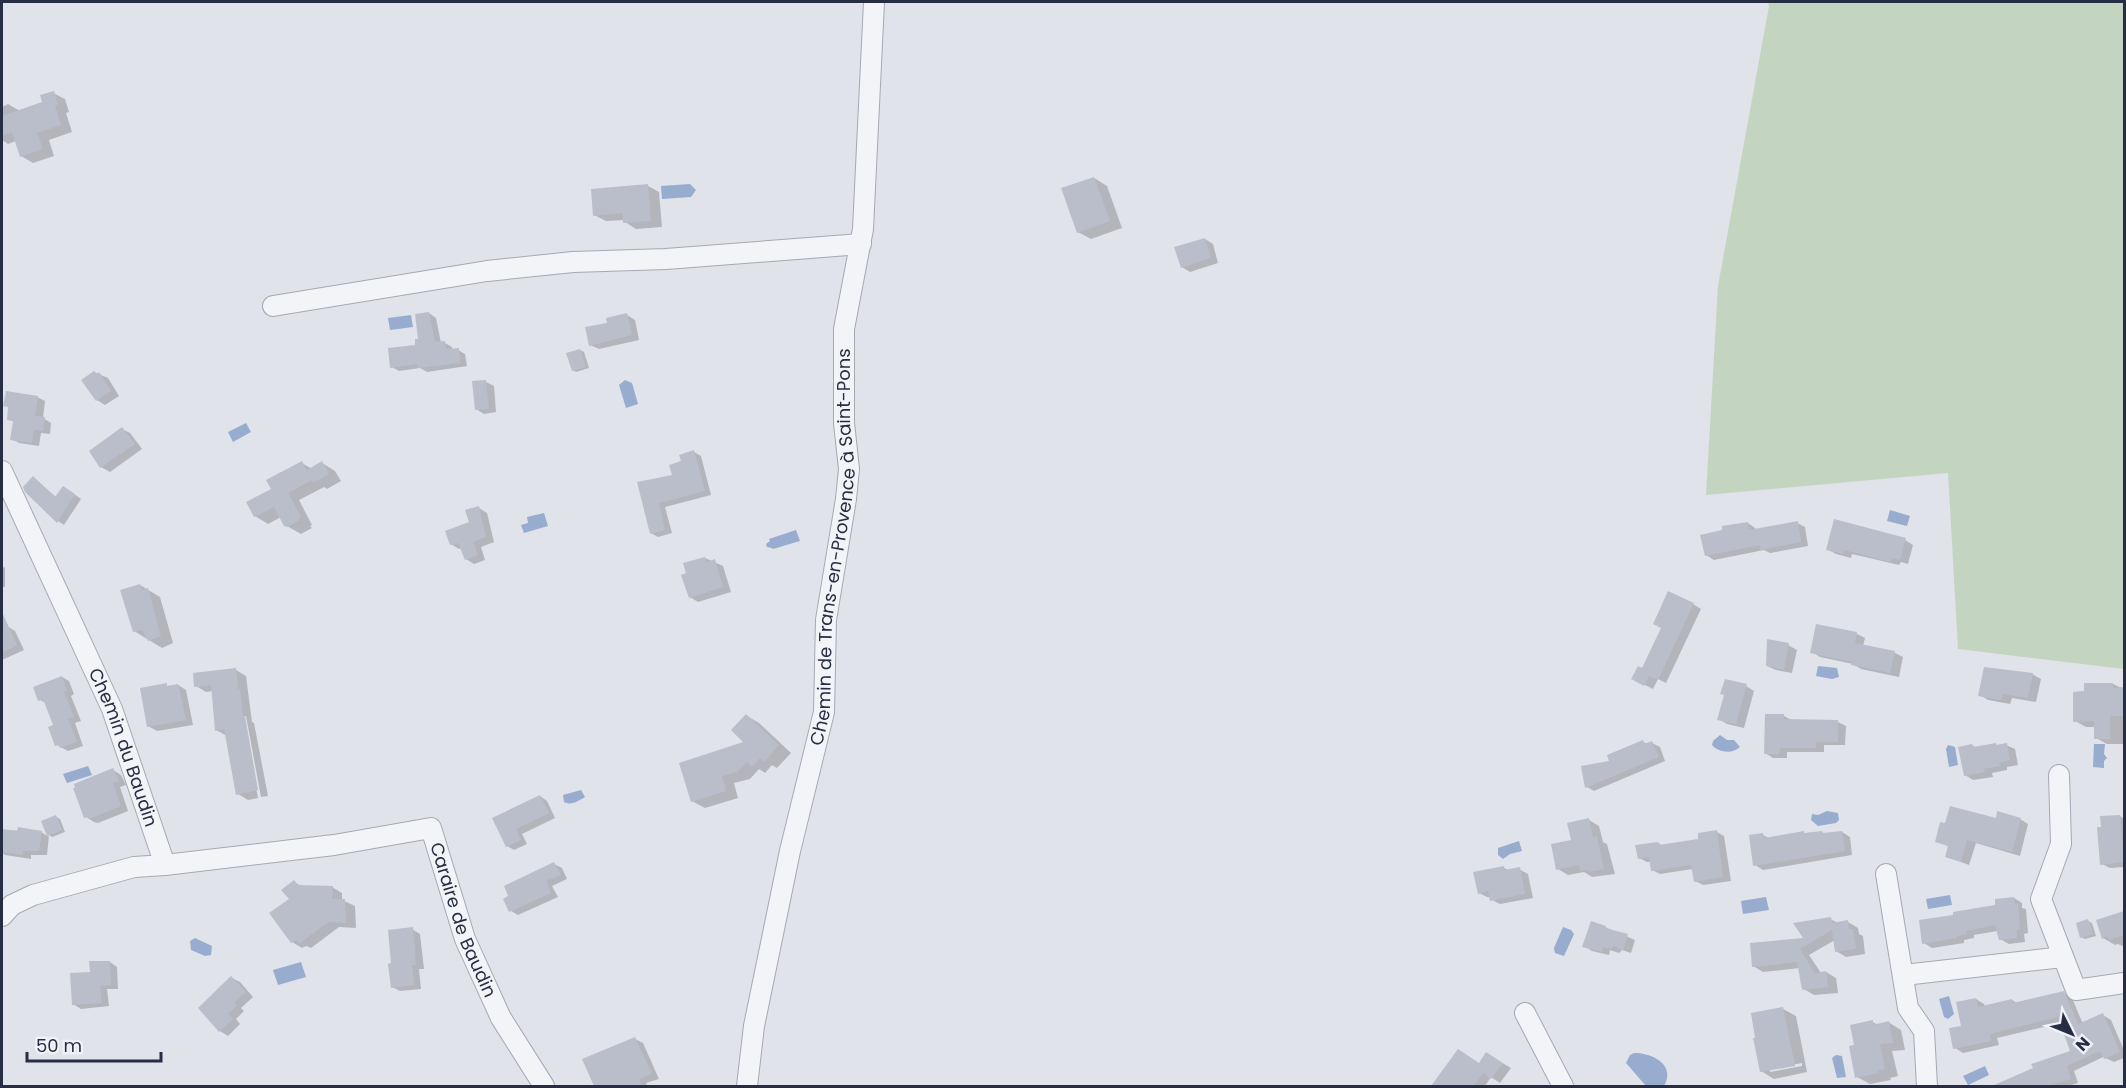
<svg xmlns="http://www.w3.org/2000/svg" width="2126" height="1088" viewBox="0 0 2126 1088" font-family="Poppins,sans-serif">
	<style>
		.green { fill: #c3d5c0 }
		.water { fill: #97acce }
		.shadow { fill: #0003; fill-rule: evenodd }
		.building { fill: #babecb }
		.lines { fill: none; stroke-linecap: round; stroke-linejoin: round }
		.minor-casing { stroke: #a5a9b5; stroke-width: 22 }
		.minor { stroke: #f3f4f8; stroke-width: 20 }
		.labels { text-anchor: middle; stroke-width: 4.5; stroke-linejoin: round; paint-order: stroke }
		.street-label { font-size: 18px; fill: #272e44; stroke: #f0f2f8 }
	</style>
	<rect width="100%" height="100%" fill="#e0e3ea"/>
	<path class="green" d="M1768,2H2124V669L1958,649L1948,473L1706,495L1718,286L1769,6Z"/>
	<path class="water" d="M690,184L696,190L691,197L662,199L661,186Z
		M411,315L413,327L390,330L388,318Z
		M625,380L632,383L638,404L626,408L619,385Z
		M246,423L251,432L233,442L228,432Z
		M1890,510L1910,516L1907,526L1887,521Z
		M544,513L548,526L524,533L521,525L528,523L527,517Z
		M796,530L800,541L773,549L772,548L767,547L766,544L770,541L769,539Z
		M1818,666L1837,668L1839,677L1832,679L1816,676Z
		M1720,735L1727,740H1734L1740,747C1733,754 1719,753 1712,745L1713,741Z
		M2094,744H2105L2104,754L2107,758L2104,761V768L2093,767Z
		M1948,745L1955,747L1958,765L1949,767L1946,749Z
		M88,766L92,775L67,783L63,774Z
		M581,790L585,797C578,801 572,806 564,802L563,795Z
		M1827,811L1838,813L1839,820L1836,823L1818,826L1811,820L1812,814L1818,815Z
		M1519,841L1522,851L1510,854L1503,859L1498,855V848Z
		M1950,895L1952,905L1928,909L1926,899Z
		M1766,897L1769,910L1743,914L1741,901Z
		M1563,927L1571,930L1574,934L1564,956L1555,953L1554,948Z
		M195,938L212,946L211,955L205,956L191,950L190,941Z
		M301,962L306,977L278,985L273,970Z
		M1949,996L1954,1014L1948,1019L1944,1017L1939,999Z
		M1634,1053C1653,1053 1676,1065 1664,1086H1646L1626,1063L1630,1055Z
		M1836,1055L1842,1056L1846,1077L1837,1078L1832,1058Z
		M1985,1066L1989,1075L1968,1085L1963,1076Z"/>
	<path class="shadow" d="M53,93L65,99L69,112L66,113L72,132L49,140L54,156L33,163L21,156L16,141L8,144L2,140V107L8,104L20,111L44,103Z
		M1094,178L1107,186L1122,228L1091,239L1078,232Z
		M648,186L659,192L662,227L636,229L625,222V220L606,221L594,215Z
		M1205,239L1213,244L1218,263L1190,272L1182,267Z
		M429,313L436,318L441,343H445L452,347V350H458L465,354L467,366L427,372L420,368L399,371L392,367L417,347Z
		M627,315L635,320L639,340L599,349L590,345L608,324Z
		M580,350L584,352L589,368L576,372L573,370Z
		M94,372L108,378L119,396L105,405L97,400Z
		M486,382L494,386L496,412L484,414L476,409Z
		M37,397L45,401L43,418L51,423L50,434L41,433L39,446L19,443L12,439L14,422L9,419Z
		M122,429L130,433L142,449L110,472L101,467L91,452Z
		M694,452L701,456L711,495L665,507L672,533L658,537L651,533L639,484L673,476L683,462Z
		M302,463L312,469L322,463L335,471L341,481L327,489L324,487L299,500L312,525L310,526L312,528L301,534L285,525L281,517L268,524L255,516L273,489Z
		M34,478L57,498L70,491L81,499L64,525L58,521Z
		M479,508L487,513L494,542L481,547L485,560L474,564L466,559L462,548L459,549L451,544L471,523Z
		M1748,523L1755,528L1756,530L1797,523L1805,527L1808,546L1770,553L1764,550L1714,560L1706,555Z
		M1905,540L1913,545L1908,564L1901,562L1899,565L1852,554L1851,558L1836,554L1827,549Z
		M705,558L723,566L731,592L698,602L690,597Z
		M2,566L5,568V587H2Z
		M140,585L160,597L173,643L162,648L134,631Z
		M1693,604L1701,609L1666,683L1658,679L1653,689L1641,683L1643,670Z
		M7,626L15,631L24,650L2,660V629Z
		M1857,634L1865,638L1863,646L1895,653L1903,657L1899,677L1861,669L1853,664L1820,657L1812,652Z
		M1788,645L1797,650L1792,673L1776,670L1767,666Z
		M236,670L246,676L252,722L254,723L268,796L261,797L246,716H243L258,798L248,800L238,794L227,736L216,730L213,691L206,692L196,686Z
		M2032,674L2041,679L2036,702L2012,698L2010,704L1988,700L1980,695Z
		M62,677L69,681L74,694L71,696L81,721L75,723L83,746L68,751L57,745L55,726L46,703L40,700Z
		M2113,684L2124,689V744H2107L2096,738V727H2086L2075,721L2086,693Z
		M178,685L186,690L193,725L157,731L148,726Z
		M1746,686L1754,691L1744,728L1727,724L1719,719Z
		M747,716L759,723L791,753L777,768L772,765L765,773L759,769L750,779L734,783L738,798L705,808L692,801L746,742Z
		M1784,716L1793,721L1838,722L1846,726L1845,745H1824V752H1787V758H1773L1765,753Z
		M1642,741L1648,745L1652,743L1660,747L1665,761L1594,791L1587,787L1611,762Z
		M1995,744L1999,746L2006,745L2015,749L2018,765L2007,767V770L1992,773L1993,777L1973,780L1965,775L1972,745L1976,748Z
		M113,770L121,775L126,785L120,787L128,811L98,823L94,822L86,817Z
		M540,796L547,801L555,818L522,834L527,844L514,850L507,846L494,818Z
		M2120,816L2124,819V867L2110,868L2102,864Z
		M56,817L60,819L65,832L52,837L49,835L47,855H31V859L5,855L2,853V830L41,832L49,837L43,821Z
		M2020,819L2028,824L2020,856L1976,843L1969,865L1947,857L1950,847L1936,841L1997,820Z
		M1589,820L1599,826L1603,842L1607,844L1615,874L1592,877L1584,872L1568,875L1558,869Z
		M1717,832L1724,836L1731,881L1703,885L1695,881L1693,869L1660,874L1652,870L1651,862H1647L1639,858L1658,843L1663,846L1700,840Z
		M1822,832L1826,835L1842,832L1850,837L1852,855L1763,870L1755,865L1763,835L1770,839Z
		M554,864L562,868L567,879L552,886L558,897L518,915L511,911Z
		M1503,867L1509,871L1519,869L1528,874L1533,898L1500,904L1492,900L1491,897H1487L1479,893Z
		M294,882L303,887H332L342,893V900L355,906L356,928L339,927L311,948L306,946L302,948L292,942L291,899Z
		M2014,898L2022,903V908L2026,909L2028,933L2024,934L2025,942L2009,944L2000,939L1997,931L1974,935V938L1964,940V943L1932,948L1924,943L1955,916L1997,906Z
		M2124,913V946H2122L2118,944L2115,945L2103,938L2098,921Z
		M1830,919L1838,923L1848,922L1858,928L1859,934L1863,936L1865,954L1846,957L1836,951L1835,940L1809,955L1821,973L1826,972L1836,978L1838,993L1814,995L1804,989L1800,968L1763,972L1753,966L1805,939Z
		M2088,921L2092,923L2096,936L2085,939L2081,937Z
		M1605,927L1635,940L1631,953L1622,950L1619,953L1610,950L1609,955L1592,951L1584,946Z
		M412,929L420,934L424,969H419L421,989L400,991L392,987Z
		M110,962L117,967L118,989H107L109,1006L81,1009L73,1004L91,973Z
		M232,978L240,982L253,997L241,1008L244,1011L236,1019L240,1024L228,1036L220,1031L200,1008Z
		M2063,993L2072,998L2083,1024L2103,1015L2111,1020L2124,1050V1058L2114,1062L2103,1057L2074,1071L2078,1083L2068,1086H2005L2072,1052L2061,1023L1997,1038L1999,1045L1963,1053L1955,1048L1976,999L1984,1004L1985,1007L2012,1000L2018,1004Z
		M1783,1009L1796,1016L1807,1072L1774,1079L1761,1071ZM1802,1063V1066L1770,1072V1069Z
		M1872,1022L1879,1025L1888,1022L1901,1030L1905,1050L1892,1051L1898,1076L1890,1078L1891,1080L1870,1084L1857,1077L1856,1047Z
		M635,1039L643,1043L659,1079L646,1083L647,1086H596L584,1060Z
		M1487,1054L1511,1068L1500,1083L1491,1077L1485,1086L1433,1085L1480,1064Z"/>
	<path class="building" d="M54,91L58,105L55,106L61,125L37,133L43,149L20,157L12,132L2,136V116L42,102L40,95Z
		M1094,177L1110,221L1077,233L1061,188Z
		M648,184L651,221L623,223V213L593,216L591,189Z
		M1205,238L1211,258L1181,268L1174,247Z
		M429,312L435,342L445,341L446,349L459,348L460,363L418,368L417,364L390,368L388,348L415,345V339H418L415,314Z
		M627,313L632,335L589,346L585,327L607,323L606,318Z
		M580,349L586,367L572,371L566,353Z
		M94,371L97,374L99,372L111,391L96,401L81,380Z
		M486,380L489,409L475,410L472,381Z
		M6,391L38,396L35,416L45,417L43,431L34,430L32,443L10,440L13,421L7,420L8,407L3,406Z
		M122,427L135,444L100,468L89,451Z
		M694,450L705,491L659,503L665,530L650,534L637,482L672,475L669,465L681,461L679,455Z
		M302,461L309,475L307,470L322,461L329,474L313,483L312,480L288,493L301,517L299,518L300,520L287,527L284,526L274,507L254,517L246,502L271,489L266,480Z
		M33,476L55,497L63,486L75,494L57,523L25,492L23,487Z
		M479,506L486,537L473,542L478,555L465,560L458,543L450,545L445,531L469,522L465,510Z
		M1834,519L1906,538L1900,560L1892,558L1891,562L1844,550L1843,554L1826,550Z
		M1798,521L1801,542L1760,550V545L1705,556L1700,535L1722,530V526L1748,522L1749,530Z
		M705,557L707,562L715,559L723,587L689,598L681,575L686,573L683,563Z
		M140,584L142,590L148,588L161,636L148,641L142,630L133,632L120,590Z
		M1668,591L1694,603L1658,680L1649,676L1644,686L1631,679L1638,666L1642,668L1661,628L1653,624Z
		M2,612L17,645L2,653Z
		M1816,624L1857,632L1855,643L1895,651L1890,673L1851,665L1852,662L1810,653Z
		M1767,639L1789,643L1784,670L1766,666Z
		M1984,667L2033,673L2028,698L2003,694L2002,700L1978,696Z
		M236,668L238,689H240L243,716H245L258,790L236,795L224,729L215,731L211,685L194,687L193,673Z
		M62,676L67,690L64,692L74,717L68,719L77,742L60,748L59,745L55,746L48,727L53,725L43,699L38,701L33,687Z
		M1725,679L1747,684L1736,724L1717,720L1724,695L1720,694Z
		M167,683V686L178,684L186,720L147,727L140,688Z
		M2084,683H2113V688L2124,687V716H2110V739H2094V721L2073,722V692L2084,691Z
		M746,714L779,745L764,762L760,758L752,767L747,762L737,772L722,776L726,791L691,802L679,763L743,742L731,730Z
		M1765,714H1784V719L1838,720V742H1816V748H1780L1779,754H1764Z
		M1643,740L1644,744L1652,741L1659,757L1585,788L1581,766L1609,761L1607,755Z
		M1996,743V745L2007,743L2010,760L1999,763L2000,766L1984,769L1985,772L1964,776L1958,747L1972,744L1973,747Z
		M113,768L119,781L113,783L121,806L89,819L88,817L84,818L73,788H75L74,784Z
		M540,795L549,813L516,829L521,840L506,847L492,818Z
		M1950,806L1996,818L1997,811L2021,818L2012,852L1967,840L1961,862L1945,857L1948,846L1935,842L1940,822L1945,823Z
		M56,815L62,830L47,836L41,821Z
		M2120,815L2124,862L2100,865L2097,827H2101L2100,816Z
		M1589,818L1593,837L1597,836L1604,869L1588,872V870L1580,871L1579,865L1556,870L1551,844L1571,840L1567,823Z
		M18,827L42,831L39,851H23V855L2,852V829L17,831Z
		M1717,830L1723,877L1694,882L1691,865L1651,871L1649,857L1638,859L1635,845L1658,842L1659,845L1698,839V833Z
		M1804,831V833L1822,831L1823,833L1842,831L1845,851L1753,866L1749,835L1763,833L1764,838Z
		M554,862L561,875L546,881L551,893L509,912L503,899L508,896L504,886Z
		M1504,866V870L1520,867L1525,894L1490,901L1488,891L1478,894L1473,872Z
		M294,880L298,885L333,886L332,899H345L346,923L328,922L299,944L296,940L291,943L269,913L289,899L281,890Z
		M2014,897L2015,904L2018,903L2020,929L2017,930V938L1999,940L1995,925L1966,931L1967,934L1956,936L1957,938L1922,944L1919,920L1953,915V912L1995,905V899Z
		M2124,911V935L2109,940L2107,936L2102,939L2096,920Z
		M1831,917L1832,923L1848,920L1849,929H1853L1856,949L1835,952L1832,930L1800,949L1815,973L1826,971L1828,987L1802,990L1797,962L1752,967L1750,943L1803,938L1793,923Z
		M2088,919L2093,934L2080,938L2076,923Z
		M1591,921L1606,926L1605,928L1628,934L1623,950L1613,946L1611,949L1603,947L1602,952L1582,947Z
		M413,927L416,965H412L414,985L391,988L388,964L391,963L388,930Z
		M89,961H110L111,985L100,986L102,1003L72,1005L70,973L90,972Z
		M231,976L246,992L234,1003L237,1005L228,1014L233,1019L219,1032L198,1008Z
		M2064,991L2078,1024L2103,1013L2120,1052L2104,1059L2101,1052L2095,1053L2067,1066L2071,1079L2048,1086H1992L2033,1068L2031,1064L2070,1051L2058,1017L1990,1034L1991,1041L1953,1049L1949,1028L1961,1026L1956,1002L1976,998L1978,1007L2012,999L2013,1003Z
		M1783,1007L1795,1066L1760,1072L1753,1038H1755L1751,1013Z
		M1873,1020V1025L1889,1021L1893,1043L1880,1044L1885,1069L1878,1071L1879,1073L1855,1078L1849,1046L1854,1045L1850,1025Z
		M635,1037L652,1074L639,1079L642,1086H594L582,1059Z
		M1458,1049L1479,1063L1486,1052L1503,1063L1491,1079L1483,1073L1474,1086H1431Z"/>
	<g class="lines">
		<g class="minor-casing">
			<g id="minor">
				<path d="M273,306L487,271L573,262L666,259L861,244"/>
				<path id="s1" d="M2,471L112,709L165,865L134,867L33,895L12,905L2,916"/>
				<path d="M2059,775L2061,844L2041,899L2076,990L2124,983"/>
				<path id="s2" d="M165,865L334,845L431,828L465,939L501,1018L544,1086"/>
				<path d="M1886,874L1908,1008L1924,1031L1927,1086"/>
				<path d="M1904,975L2063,957"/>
				<path d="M1525,1013L1563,1086"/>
				<path id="s3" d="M747,1086L754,1026L790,851L824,712L826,620L846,499L849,469L844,423V329L863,229L874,2"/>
			</g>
		</g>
		<use href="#minor" class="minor"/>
	</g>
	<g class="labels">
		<g class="street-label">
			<text dy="6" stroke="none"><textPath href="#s3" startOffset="548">Chemin de Trans-en-Provence à Saint-Pons</textPath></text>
			<text dy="6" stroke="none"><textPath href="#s1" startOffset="302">Chemin du Baudin</textPath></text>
			<text dy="6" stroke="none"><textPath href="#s2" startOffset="366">Caraire de Baudin</textPath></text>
		</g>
	</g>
	<rect width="2126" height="1088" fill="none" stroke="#272e44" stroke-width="6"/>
	<g transform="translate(2072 1034) rotate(133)" stroke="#f0f2f8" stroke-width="4.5" paint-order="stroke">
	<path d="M0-4.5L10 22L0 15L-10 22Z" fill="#272e44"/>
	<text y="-9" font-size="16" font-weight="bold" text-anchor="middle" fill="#272e44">N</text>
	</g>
	<path d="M27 1052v9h134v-9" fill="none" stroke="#272e44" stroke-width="3"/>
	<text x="36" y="1052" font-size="18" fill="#272e44" stroke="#f0f2f8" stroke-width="4.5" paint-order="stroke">50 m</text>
</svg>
